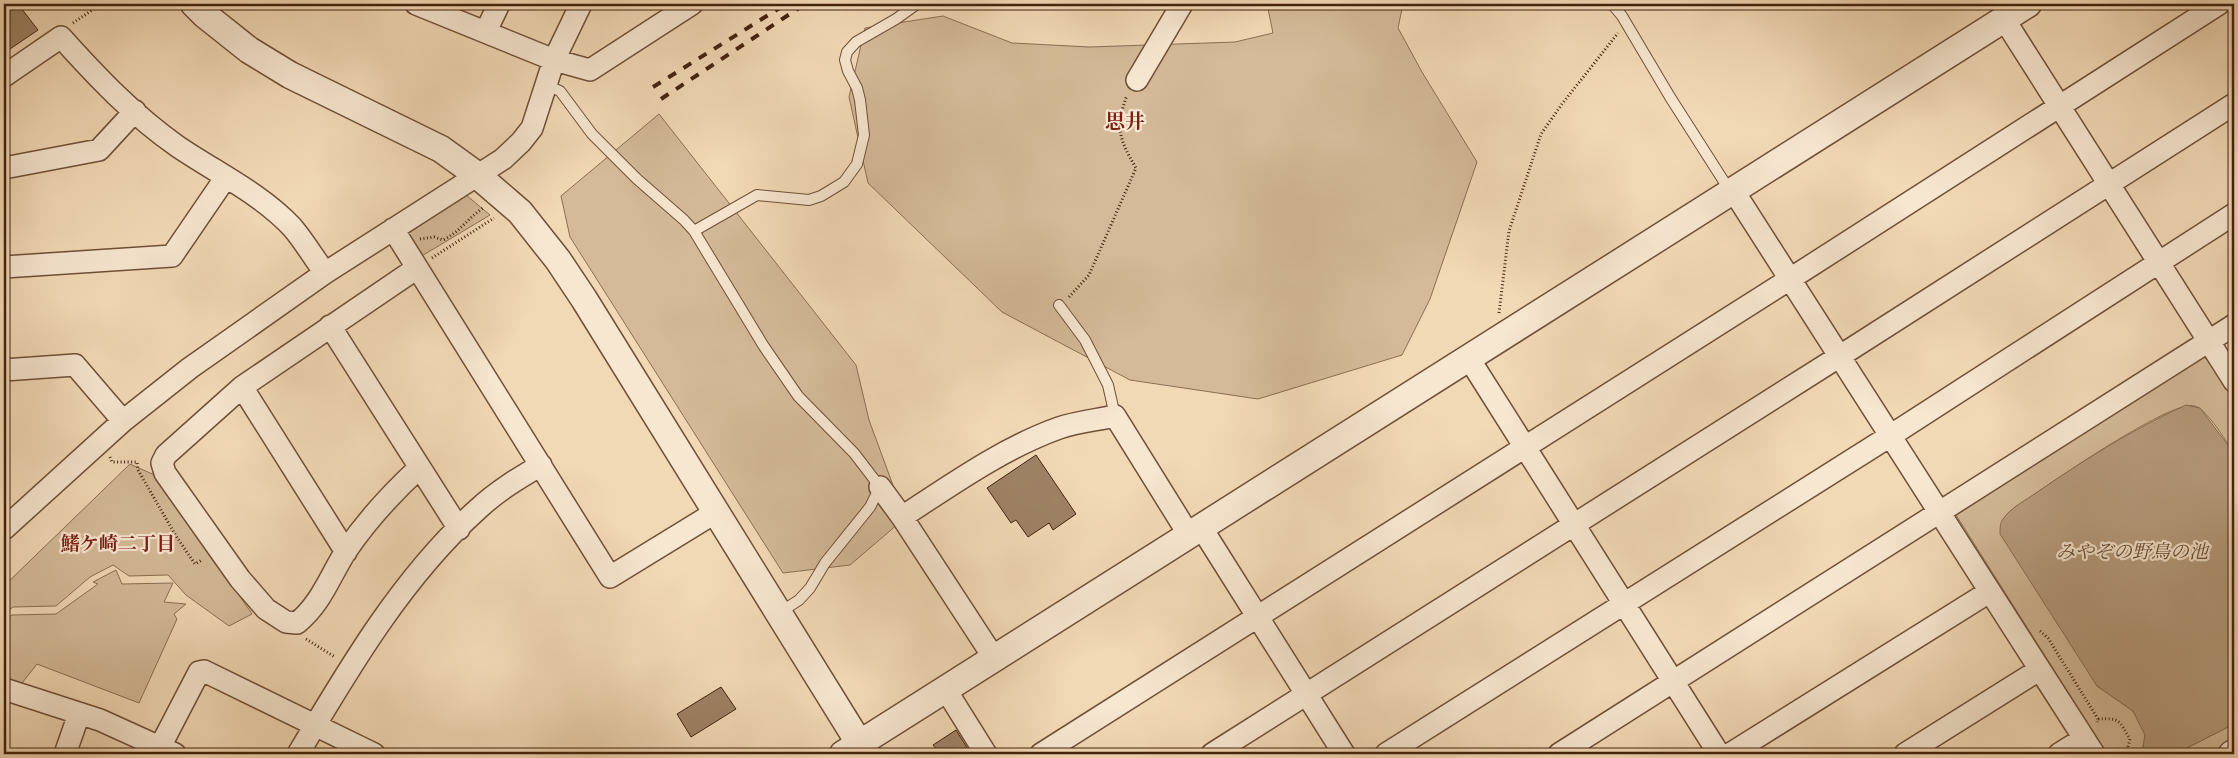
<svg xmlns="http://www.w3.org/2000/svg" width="2238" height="758" viewBox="0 0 2238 758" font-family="'IM FELL Double Pica','Noto Serif JP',serif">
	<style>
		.green { fill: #d4ba99; stroke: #8c6e53 }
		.water { fill: #b69b7d; stroke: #886b50 }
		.building { fill: #9e8265; stroke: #43230d }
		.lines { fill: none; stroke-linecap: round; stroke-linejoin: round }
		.service-casing { stroke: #6f5037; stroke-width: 12 }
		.minor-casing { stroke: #6f5037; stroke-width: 24 }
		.tertiary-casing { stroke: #6f5037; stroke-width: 29 }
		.path { stroke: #43230d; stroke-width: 3; stroke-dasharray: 1 2.5; stroke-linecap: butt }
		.service { stroke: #f7e6d0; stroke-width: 10 }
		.minor { stroke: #f7e6d0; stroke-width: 21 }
		.tertiary { stroke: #f7e6d0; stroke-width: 26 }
		.rail { stroke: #43230d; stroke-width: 4; stroke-dasharray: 9 9; stroke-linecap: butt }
		.labels { text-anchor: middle; stroke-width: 4.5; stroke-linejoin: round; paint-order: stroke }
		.neighbourhood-label { font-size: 19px; font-weight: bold; fill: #7a1f14; stroke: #f7e6d0 }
		.water-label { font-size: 19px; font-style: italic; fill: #66472f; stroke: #f7e6d0 }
		.quarter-label { font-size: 20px; font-weight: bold; fill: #7a1f14; stroke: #f7e6d0 }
	</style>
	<rect width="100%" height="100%" fill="#f2d9b6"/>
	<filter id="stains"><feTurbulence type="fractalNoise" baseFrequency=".004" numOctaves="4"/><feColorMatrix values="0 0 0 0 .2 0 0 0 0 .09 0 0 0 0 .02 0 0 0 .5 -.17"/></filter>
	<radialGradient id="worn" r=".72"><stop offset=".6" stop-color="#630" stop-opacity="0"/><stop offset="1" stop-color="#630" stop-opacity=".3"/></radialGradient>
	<path class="green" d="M1267,4H1403L1398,28L1422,72L1477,162L1430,299L1402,355L1258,399L1130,380L1002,312L868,183L849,97L865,28L943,16L1012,43L1090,47L1235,42L1273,33Z
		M659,114L856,365L869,420L905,518L850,565L783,573L570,237L561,196Z
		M466,195L490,215L420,257L407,240L408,229Z
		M2202,357L2211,360L2234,397V453C2226,441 2208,411 2195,406C2171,398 2039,491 2013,509L2097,686L2133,711L2144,729L2145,735L2142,754H2107L1956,515Z
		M130,464L159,477L252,614L229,626L186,595L168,575L129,576L113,565L90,577L56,606L13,607L4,614V586Z
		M116,570L122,584L173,583L164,602L186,604L174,614L177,619L139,703L37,664L4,706V621L12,615L56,614L98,584L93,582Z
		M2234,724V742L2211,754H2175Z"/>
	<path class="water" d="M2186,405L2200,408L2234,453V724L2175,754H2142L2145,735L2133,711L2097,686L2000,534C2000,528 2000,523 2003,519C2010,508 2026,500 2036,493C2084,460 2133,429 2186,405Z"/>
	<path class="building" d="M4,4H18L38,30L4,53Z
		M1036,455L1076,514L1053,530L1049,523L1028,537L1016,520L1011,523L987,488Z
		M721,687L736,709L691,737L677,714Z
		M956,730L971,754H940L933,745Z"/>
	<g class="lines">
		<g class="service-casing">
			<path id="service" d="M1612,4L1622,16L1670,97L1730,191
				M546,85L560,91L592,134L637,179L684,220L694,231L763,345L798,396L854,453L880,487L870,507L825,563L810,588L799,600L779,613
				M694,231L757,195L809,200L821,196L844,182L857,164L864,135L860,100L857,88L848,71L845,60L847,52L856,42L896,19L917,4
				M1059,305L1085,340L1108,385L1115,416"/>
		</g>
		<g class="minor-casing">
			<path id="minor" d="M416,4L554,60L590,70L692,4
				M2004,19L2234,381
				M486,31L499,4
				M4,76L61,37C97,77 133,115 177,146C215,172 260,193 292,227C304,241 314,258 325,273
				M1137,80L1182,4
				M4,168L99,150L135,111
				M1733,190L2094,754
				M393,229L610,577L716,512
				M4,267L172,256L226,177
				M417,268L242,387L166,455L162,463L165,473L240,579L266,609L286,622L297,623C321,604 330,576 346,551C367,520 392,493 419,468
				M330,326L459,529
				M1468,357L1719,754
				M4,370L75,365L123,421
				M242,387L346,552
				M880,487L902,517L994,658
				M902,517C951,485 1003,448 1059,428C1076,422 1097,420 1115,416L1189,535
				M1201,527L1344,754
				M4,529L123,421L190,368L325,273L503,159L521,142L532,128L554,60L581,4
				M4,689L100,720L175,754
				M946,690L986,754
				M160,747L199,672L204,671L374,754
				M65,754L79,714
				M298,754C349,668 403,576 478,509C497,491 519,478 541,465
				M1041,754L1790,279L2219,4
				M1212,754L1840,356L2234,104
				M1386,754L1890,436L2234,214
				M1559,754L2234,325
				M1730,754L1989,592
				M1905,754L2039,670
				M2059,754L2083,739"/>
		</g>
		<g class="tertiary-casing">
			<path id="tertiary" d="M194,4L205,15L249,50L290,75L441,149L477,175L520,212L558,260L584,299L866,754
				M843,754L2028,4
				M2232,754L2234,753"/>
		</g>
		<path class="path" d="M1709,4H1759
			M1896,4L1915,8L1958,4
			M1632,9L1637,4
			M73,23L101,4
			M420,239L434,237L443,240C460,232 468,218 483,208
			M432,258L494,218
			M1069,297L1089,275L1136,168C1119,139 1115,128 1127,95
			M1499,313L1509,231L1541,134L1562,104L1618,33
			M110,457L112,462H137L138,470L176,536L195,564L202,560
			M2040,631L2048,638L2098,719L2097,722
			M306,639L335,657
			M2098,719C2121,718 2118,720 2130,739L2126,754"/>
		<use href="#service" class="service"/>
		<use href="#minor" class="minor"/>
		<use href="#tertiary" class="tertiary"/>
		<path class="rail" d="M653,87L786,4
			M661,99L805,4"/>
	</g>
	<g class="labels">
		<g class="neighbourhood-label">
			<text x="118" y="550">鰭ケ崎二丁目</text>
		</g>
		<g class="water-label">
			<text x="2132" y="558">みやぞの野鳥の池</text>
		</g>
		<g class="quarter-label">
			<text x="1125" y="128">思井</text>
		</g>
	</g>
	<rect width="2238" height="758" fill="none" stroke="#f2d9b6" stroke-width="20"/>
	<rect x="5" y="5" width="2228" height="748" fill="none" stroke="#43230d" stroke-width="2.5"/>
	<rect x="10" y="10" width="2218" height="738" fill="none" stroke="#43230d"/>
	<rect width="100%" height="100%" filter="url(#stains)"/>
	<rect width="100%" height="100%" fill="url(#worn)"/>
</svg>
